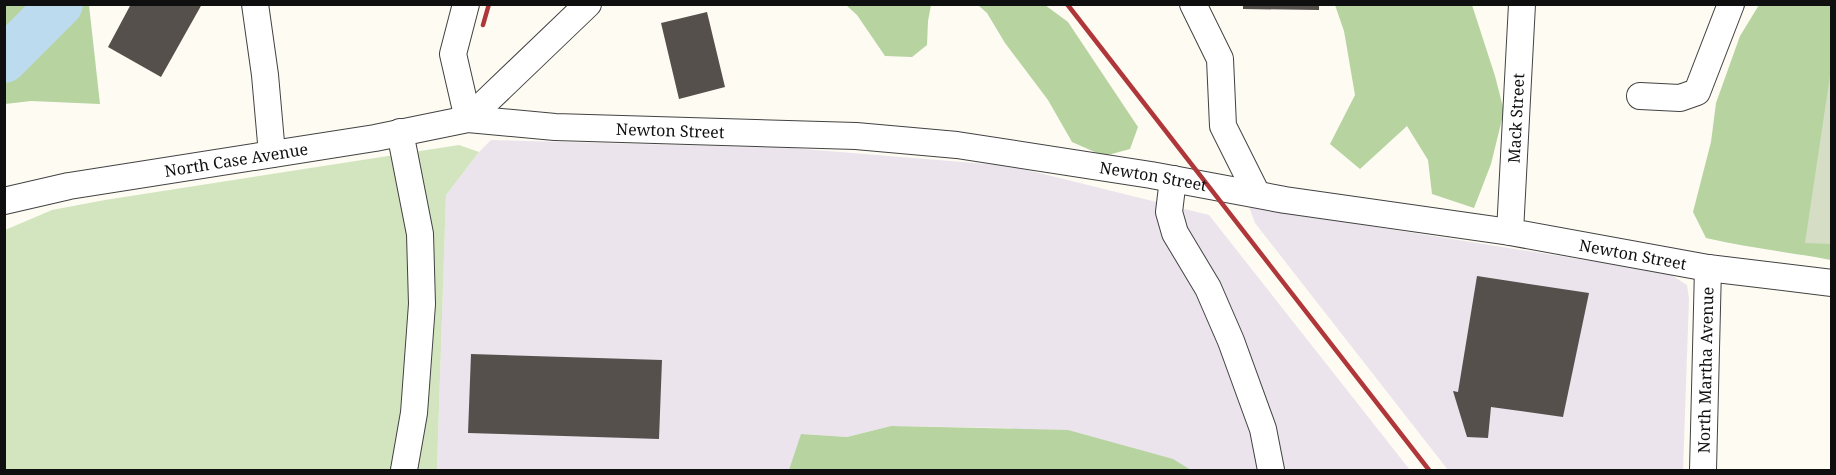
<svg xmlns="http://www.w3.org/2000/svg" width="1836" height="475" viewBox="0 0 1836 475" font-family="'Noto Serif',serif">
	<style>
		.industrial { fill: #ebe4ec }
		.green { fill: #d2e5bf }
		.forest { fill: #b6d3a0 }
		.cemetery { fill: #d5dec5 }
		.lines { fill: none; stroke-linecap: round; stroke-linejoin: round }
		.river { stroke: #bcdbef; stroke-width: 46 }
		.building { fill: #56504c }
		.minor-casing { stroke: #424242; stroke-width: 28 }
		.minor { stroke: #fff; stroke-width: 26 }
		.rail { stroke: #af373a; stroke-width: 4.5 }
		.labels { text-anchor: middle; stroke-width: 6; stroke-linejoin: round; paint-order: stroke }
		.street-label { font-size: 16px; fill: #0f0f0f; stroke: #fff }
	</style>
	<rect width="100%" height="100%" fill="#fdfbf2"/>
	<path class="industrial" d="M491,140L791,148L1011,166L1209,215L1410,470H1191L1172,459L1009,428L891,426L847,437L801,434L792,470H437L446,195L479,152Z
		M1249,207L1668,273L1687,285L1689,299L1683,470H1448L1255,223Z"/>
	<path class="green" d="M459,145L479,152L446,195L437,470H5V230L52,210L105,200Z"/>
	<path class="forest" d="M4,5H89L100,104L31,101L5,104Z
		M846,5H931L928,21L927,45L912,57L885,56L857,15Z
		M978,5H1045L1068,22L1138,127L1130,149L1104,156L1072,142L1048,100L1005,43L987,13Z
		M1335,5H1472L1495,76L1504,111L1491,164L1474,208L1432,194L1428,160L1407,126L1360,169L1330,144L1355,95L1344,31Z
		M1759,5H1831V260C1790,252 1748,248 1706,238L1693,212L1711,142L1716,103L1740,36Z
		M891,426L1068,430L1173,459L1191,470H789L801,434L847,437Z"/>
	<path class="cemetery" d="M1831,69V244L1805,243Z"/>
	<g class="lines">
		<path class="river" d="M4,60L60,4"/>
	</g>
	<path class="building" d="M131,4H202L161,77L108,47Z
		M1243,4H1319V10L1243,9Z
		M707,12L725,87L679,99L661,23Z
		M1477,276L1589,293L1563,417L1491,407L1488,438L1467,437L1453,391L1458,392Z
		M471,354L662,360L659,439L468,433Z"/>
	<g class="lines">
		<g class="minor-casing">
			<g id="minor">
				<path d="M255,4L265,75L272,154"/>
				<path d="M466,4L453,54L468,119"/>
				<path d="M1193,4L1220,59L1223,126L1257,194"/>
				<path d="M1640,96L1680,98L1697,92L1731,4"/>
				<path d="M468,119L588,4"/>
				<path d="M400,132L420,234L422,304L414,413L404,470"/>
				<path d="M1173,179L1169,212L1175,233L1208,288L1231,341L1263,429L1271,470"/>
				<path id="s1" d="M4,201L69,186L375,138L468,119L555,127L856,136L957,145L1151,175L1285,200L1510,232L1708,268L1832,283"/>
				<path id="s2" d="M1510,232L1522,4"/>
				<path id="s3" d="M1703,470L1708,268"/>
			</g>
		</g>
		<use href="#minor" class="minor"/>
		<path class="rail" d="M1067,4L1429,470
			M483,25L489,4"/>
	</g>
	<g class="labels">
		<g class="street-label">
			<text dy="6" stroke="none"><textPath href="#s2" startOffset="114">Mack Street</textPath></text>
			<text dy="6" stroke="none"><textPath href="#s1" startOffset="674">Newton Street</textPath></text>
			<text dy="6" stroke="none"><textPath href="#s1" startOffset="236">North Case Avenue</textPath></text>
			<text dy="6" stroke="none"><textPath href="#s1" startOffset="1160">Newton Street</textPath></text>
			<text dy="6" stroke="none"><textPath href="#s1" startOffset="1646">Newton Street</textPath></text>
			<text dy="6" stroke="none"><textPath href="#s3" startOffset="100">North Martha Avenue</textPath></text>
		</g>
	</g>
	<rect width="1836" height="475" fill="none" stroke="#0f0f0f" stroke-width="12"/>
</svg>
